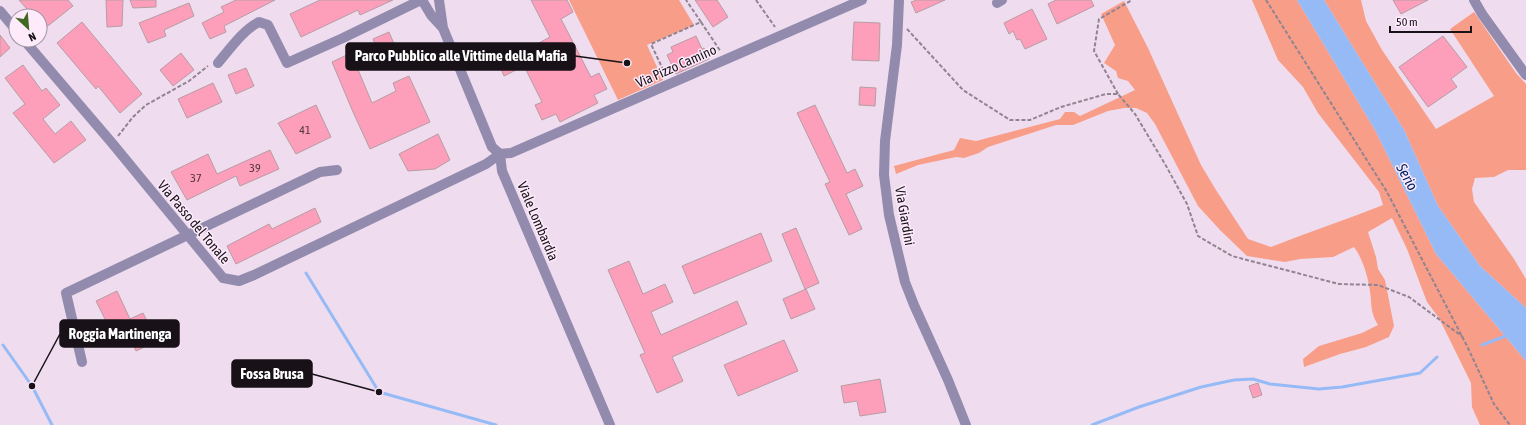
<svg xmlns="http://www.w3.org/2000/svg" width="1526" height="425" viewBox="0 0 1526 425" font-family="'Asap Condensed',sans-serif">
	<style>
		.green { fill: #f79d88 }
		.water { fill: #96baf6 }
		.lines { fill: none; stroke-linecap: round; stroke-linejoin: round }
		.stream { stroke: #96baf6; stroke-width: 3 }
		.building { fill: #fd9ebb; stroke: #b59da3 }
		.path { stroke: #918491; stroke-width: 2; stroke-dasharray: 4 2; stroke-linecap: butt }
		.street { stroke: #928bae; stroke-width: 10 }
		.labels { text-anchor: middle; stroke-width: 3; stroke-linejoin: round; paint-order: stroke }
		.number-label { font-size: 12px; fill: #513541 }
		.street-label { font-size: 14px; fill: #181218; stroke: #fdebfc }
		.water-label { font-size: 15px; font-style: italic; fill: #012665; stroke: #fdebfc }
		.leader { fill: none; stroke: #181218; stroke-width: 1.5 }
		.callout-dot { fill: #181218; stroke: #fdebfc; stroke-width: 1.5 }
		.callout { fill: #181218; stroke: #181218; stroke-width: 1.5 }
		.callout-label { font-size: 15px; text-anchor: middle; font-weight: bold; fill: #fff }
	</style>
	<rect width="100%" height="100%" fill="#efddef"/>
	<path class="green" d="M569,0H679L694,25L647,45L663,80L618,100Z
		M1252,0H1297L1375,130L1436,254L1526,361V425H1480L1472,407L1471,383L1439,318L1427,302L1407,249L1392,218L1368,232L1376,257L1378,269L1385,280L1394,326L1389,337L1366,347L1340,354L1304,367L1303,359L1319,346L1362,333L1378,325C1370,311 1372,306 1370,291C1368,277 1363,259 1354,247L1333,257L1300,259L1285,262L1247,256L1220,230L1198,206L1155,124L1147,113L1136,108H1124L1108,111L1073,125H1056L988,147L979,153L964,158L956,157L918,165L896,174L894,166L954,150L960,138L976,141L1060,119L1065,112H1074L1080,116L1135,90L1128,81L1118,78L1116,71L1104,63L1115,45L1101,14L1124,1L1148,48L1201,165L1216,190L1248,239L1271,247C1308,232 1346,220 1383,205L1379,192L1318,113L1303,87L1278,60Z
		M1324,0H1361L1366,21L1382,50L1436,129L1494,96L1450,29L1474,12L1516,73L1526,84V170H1508L1494,177L1475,178L1472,189L1474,202L1514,259L1526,279V308L1480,266L1438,206L1404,130Z"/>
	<path class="water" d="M1297,0H1324L1404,130L1438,206L1480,266L1526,308V361L1436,254L1375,130Z"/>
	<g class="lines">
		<path class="stream" d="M306,273L379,392L496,425
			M3,345L32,386L52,425
			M1482,345L1508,335
			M1092,425L1139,407L1201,387L1234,380L1253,379L1270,384L1319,389L1342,387L1420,373L1437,357"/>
	</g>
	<path class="building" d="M19,0H68L73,6L44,29L40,24V16H33Z
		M106,0H123L122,26L107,27Z
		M130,0H156V7L133,8Z
		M236,0H275L224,26L226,32L210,39L202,23L224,12L221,7Z
		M320,0H393L360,15L358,10L301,37L290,14Z
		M531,0H567L573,12L561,19L591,77L599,73L607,89L594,95L598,103L560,122L556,114L542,120L535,105L542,102L524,66L504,76L498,62L506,58L507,60L550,37Z
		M695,0H717L728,17L713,27Z
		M917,0H945L916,13L911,2Z
		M1056,0H1091L1094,6L1057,24L1048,4Z
		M1393,0H1428L1401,14Z
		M189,3L194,16L164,30L166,36L148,43L139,23Z
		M1032,9L1047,39L1025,49L1020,39L1017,40L1013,31L1009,34L1004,23Z
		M82,22L142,94L120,113L98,86L96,89L57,43Z
		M854,22L880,23L879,61L852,60Z
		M389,32L401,60L385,67L373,39Z
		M0,35L10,48L0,57Z
		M696,36L702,49L704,48L709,59L676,74L667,55L673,52L671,47Z
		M1443,36L1467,67L1451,79L1457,87L1428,107L1399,67Z
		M181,53L194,70L173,86L160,70Z
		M351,53L372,103L396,91L393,83L409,76L430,122L370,149L353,112L332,62Z
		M23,65L42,91L46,88L60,105L43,119L55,134L71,121L86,140L54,163L13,113L25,104L5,78Z
		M246,68L254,86L236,94L228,75Z
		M213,83L222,102L187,118L178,99Z
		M860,87L876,88L875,106L859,105Z
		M316,105L331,137L296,154L278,123Z
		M815,105L847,173L855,169L863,186L846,194L862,229L849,235L825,184L830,182L797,113Z
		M438,134L450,160L435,169L408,171L399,154Z
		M270,150L279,169L240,186L236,176L187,200L171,172L208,154L217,174Z
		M315,208L321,222L236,264L227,246L269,224L272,229Z
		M796,228L819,283L805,289L782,234Z
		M761,233L772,261L694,294L682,266Z
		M629,261L643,294L665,284L673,302L651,312L661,335L737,301L747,324L672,357L683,381L657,393L640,355L645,353L608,270Z
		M806,289L815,309L791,319L783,299Z
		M117,291L130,319L143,313L157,341L136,351L123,323L110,329L96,301Z
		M784,340L798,371L738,396L724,365Z
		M880,379L886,412L860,416L857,401L844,403L841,386Z
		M1258,383L1262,395L1253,398L1249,386Z"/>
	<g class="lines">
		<path class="path" d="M756,0L775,27
			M1266,0L1387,192L1467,346L1494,404L1510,425
			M701,22L721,52
			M907,29L963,90L1010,120H1030L1061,107L1106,94H1118L1135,114L1165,164L1187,204L1198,236L1232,256L1339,284L1378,285L1409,297L1463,337
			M666,76L651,44L701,22L686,0
			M1118,94L1094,51L1099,19L1132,0
			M118,136L133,117L146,105L189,81L208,66"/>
		<path class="street" d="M422,0L431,15L443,28
			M439,0L443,28L492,147L500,154L502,171L610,425
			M899,0L897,45L885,141L884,175L889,215L905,282L914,305L948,380L966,425
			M1474,0L1482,14L1526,75
			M997,3L1002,0
			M0,11L16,30
			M24,40L112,143L223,278L239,281L254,275L486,164L500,154L511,153L862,0
			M218,63C230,49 243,30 259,22L268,25L287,63L343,38L421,0
			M82,362L66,293L320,172L337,170"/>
	</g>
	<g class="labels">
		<g class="number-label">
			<text x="305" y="134">41</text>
			<text x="255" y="172">39</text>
			<text x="196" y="182">37</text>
		</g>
		<g class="street-label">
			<text transform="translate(676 66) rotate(-24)" y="5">Via Pizzo Camino</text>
			<text transform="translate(905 216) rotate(80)" y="5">Via Giardini</text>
			<text transform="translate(538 221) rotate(67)" y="5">Viale Lombardia</text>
			<text transform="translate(194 222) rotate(50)" y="5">Via Passo del Tonale</text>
		</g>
		<g class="water-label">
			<text transform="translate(1407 177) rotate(61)" y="5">Serio</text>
		</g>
	</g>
	<path class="leader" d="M627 63L575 56M32 386L60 334M379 392L312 374"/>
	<g class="callout-dot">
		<circle cx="627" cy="63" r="4"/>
		<circle cx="32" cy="386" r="4"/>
		<circle cx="379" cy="392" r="4"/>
	</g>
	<g class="callout">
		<rect x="346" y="43" width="229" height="27" rx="4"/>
		<rect x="60" y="320" width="119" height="27" rx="4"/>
		<rect x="232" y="360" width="80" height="27" rx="4"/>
	</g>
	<g class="callout-label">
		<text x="461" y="61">Parco Pubblico alle Vittime della Mafia</text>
		<text x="120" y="339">Roggia Martinenga</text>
		<text x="272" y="379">Fossa Brusa</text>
	</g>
	<g transform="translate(28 28) rotate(154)"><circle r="19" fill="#fdebfc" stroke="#a194a1"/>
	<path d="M0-3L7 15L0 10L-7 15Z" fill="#416924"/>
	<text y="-6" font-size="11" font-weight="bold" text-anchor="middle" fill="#181218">N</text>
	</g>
	<path d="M1390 26v6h81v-6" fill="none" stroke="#181218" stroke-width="2"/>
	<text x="1396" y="26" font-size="12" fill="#181218" stroke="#fdebfc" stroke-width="3" paint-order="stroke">50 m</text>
</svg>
